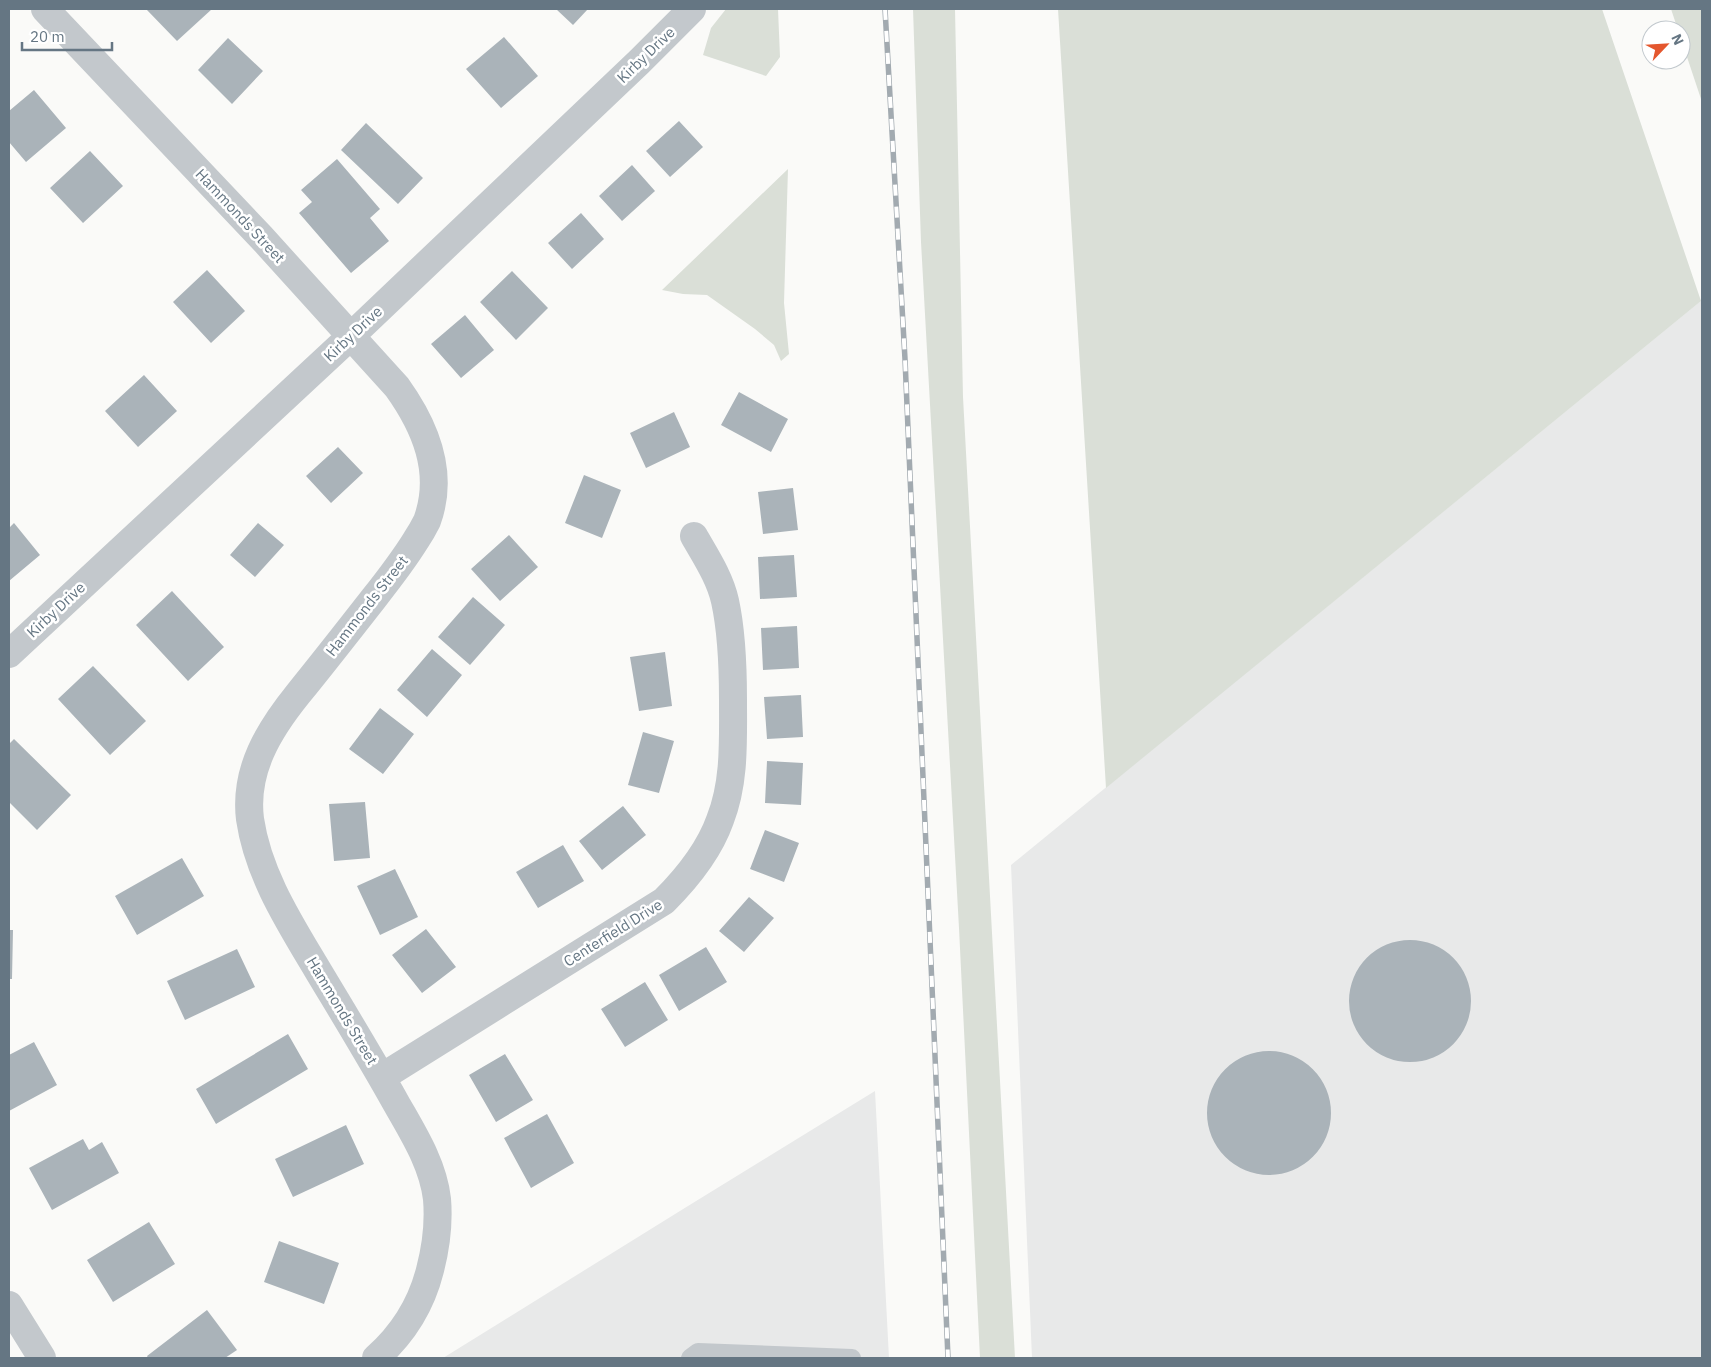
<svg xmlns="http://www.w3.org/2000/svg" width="1711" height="1367" viewBox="0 0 1711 1367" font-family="'IBM Plex Sans',sans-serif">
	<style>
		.built { fill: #e8e9e9 }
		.green { fill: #dadfd7 }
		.building { fill: #aab3b9 }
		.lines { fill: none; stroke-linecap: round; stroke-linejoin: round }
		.lane { stroke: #c3c8cc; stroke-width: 18 }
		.street { stroke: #c3c8cc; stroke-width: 28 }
		.rail-casing { stroke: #a2aab0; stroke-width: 5.5 }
		.rail { stroke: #fff; stroke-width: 4; stroke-dasharray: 11; stroke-linecap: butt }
		.labels { text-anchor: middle; stroke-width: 5; stroke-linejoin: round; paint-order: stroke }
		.street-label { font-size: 15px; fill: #657683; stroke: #fff }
	</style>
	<rect width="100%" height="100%" fill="#fafaf8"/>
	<path class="built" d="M1702,300V1358H1032L1011,865Z
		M875,1091L889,1358H443L688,1206Z"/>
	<path class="green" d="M726,9H778L780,57L766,76L703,55L711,28Z
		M913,9H955L963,397L1015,1358H980L959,928L921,242Z
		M1058,9H1602L1701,301L1106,788Z
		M1671,9H1702V102L1681,39V30H1678Z
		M788,169L784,303L789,354L781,361L774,345L755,329L707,295L683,294L662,290Z"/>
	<path class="building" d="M146,9H212L177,41Z
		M556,9H588L573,25Z
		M504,37L538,76L501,108L466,69Z
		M228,38L263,71L232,104L198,70Z
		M34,90L66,128L26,162L9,142V111Z
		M679,121L703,147L670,177L646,151Z
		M366,123L423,178L398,204L341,150Z
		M90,151L123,186L83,223L50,188Z
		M337,159L380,209L370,218L389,241L351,273L299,213L312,202L301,190Z
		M632,165L655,191L622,221L599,196Z
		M581,213L604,239L572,269L548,243Z
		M207,270L245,311L211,343L173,302Z
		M512,271L548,308L516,340L480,302Z
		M465,315L494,350L461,378L431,344Z
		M144,375L177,411L138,447L105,411Z
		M739,392L788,419L771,452L721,425Z
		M674,412L690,447L646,468L630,433Z
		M338,447L363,473L331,503L306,476Z
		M584,475L621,490L602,538L565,523Z
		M793,488L798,530L763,534L758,492Z
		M14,523L40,555L9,581V528Z
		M258,523L284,545L255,577L230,555Z
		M509,535L538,567L500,601L471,569Z
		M794,555L797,597L760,599L758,557Z
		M172,591L224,647L188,681L136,625Z
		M473,597L505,625L470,665L438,637Z
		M797,626L799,668L763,670L761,628Z
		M432,649L462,675L427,717L397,690Z
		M665,652L672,706L639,711L630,657Z
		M93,666L146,721L110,755L58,699Z
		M801,695L803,737L767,739L764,697Z
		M380,708L414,734L383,774L349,749Z
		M643,732L674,741L659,793L628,785Z
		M14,739L71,795L37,830L9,802V744Z
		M767,761L803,763L801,805L765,803Z
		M365,802L370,858L334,861L329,804Z
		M623,806L646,835L602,870L579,841Z
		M765,830L799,843L784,882L750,869Z
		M563,845L584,881L538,908L516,872Z
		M182,858L204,896L137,935L115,896Z
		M395,869L418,917L380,935L357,886Z
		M749,897L774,918L744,952L719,931Z
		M426,929L456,967L422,993L392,955Z
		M9,930H13L12,979H9Z
		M1349 1001a61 61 0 1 1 122 0a61 61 0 1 1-122 0Z
		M706,947L727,982L679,1011L659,975Z
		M237,949L255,987L185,1020L167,981Z
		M645,982L668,1020L625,1047L601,1009Z
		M288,1034L308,1069L216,1124L196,1089Z
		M34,1042L57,1085L9,1111V1055Z
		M1207 1113a62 62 0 1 1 124 0a62 62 0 1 1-124 0Z
		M505,1054L533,1100L496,1122L469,1075Z
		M547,1114L574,1163L531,1188L504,1138Z
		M346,1125L364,1164L293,1197L275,1159Z
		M83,1139L89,1150L102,1142L119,1173L52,1210L29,1168Z
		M149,1222L175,1264L113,1302L87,1260Z
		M279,1241L339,1263L324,1304L264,1282Z
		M207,1310L237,1350L225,1358H148L147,1356Z"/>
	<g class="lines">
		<path class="lane" d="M690,1358L698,1352L852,1358"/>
		<path class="street" d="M45,9L261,237L397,387C425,426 445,472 427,521C424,527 420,534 416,540C403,561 389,579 374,598C349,630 324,662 298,694C269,730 244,770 250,819C258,874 289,922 317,969C344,1014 371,1058 396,1103C413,1133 433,1164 437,1199C439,1223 436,1247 430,1270C421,1306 403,1334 376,1358
			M9,654L351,336L639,62L692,9
			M382,1077L664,901C687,878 709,851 720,820C735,782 733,741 733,700C733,667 732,633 725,601C720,578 706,557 694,536
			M9,1305L42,1358"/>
		<g class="rail-casing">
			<path id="rail" d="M885,9L905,359L948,1358"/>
		</g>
		<use href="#rail" class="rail"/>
	</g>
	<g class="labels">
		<g class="street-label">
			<text transform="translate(646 55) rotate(-44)" y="5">Kirby Drive</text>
			<text transform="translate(240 216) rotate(47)" y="5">Hammonds Street</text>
			<text transform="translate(353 334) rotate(-43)" y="5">Kirby Drive</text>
			<text transform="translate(367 606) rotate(-52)" y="5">Hammonds Street</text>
			<text transform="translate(56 610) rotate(-43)" y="5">Kirby Drive</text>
			<text transform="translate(613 933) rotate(-32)" y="5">Centerfield Drive</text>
			<text transform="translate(342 1011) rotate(59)" y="5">Hammonds Street</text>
		</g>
	</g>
	<rect width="1711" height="1367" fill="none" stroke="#657683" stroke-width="20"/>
	<g transform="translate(1666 45) rotate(65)"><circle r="24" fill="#ffffff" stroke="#c1c8cd"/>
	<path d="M0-4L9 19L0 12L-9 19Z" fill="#e4572e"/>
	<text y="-8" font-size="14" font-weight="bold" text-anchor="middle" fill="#657683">N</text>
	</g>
	<path d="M22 42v8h90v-8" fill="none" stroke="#657683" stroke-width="2.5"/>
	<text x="30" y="42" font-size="15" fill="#657683" stroke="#ffffff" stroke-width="4" paint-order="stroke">20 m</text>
</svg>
